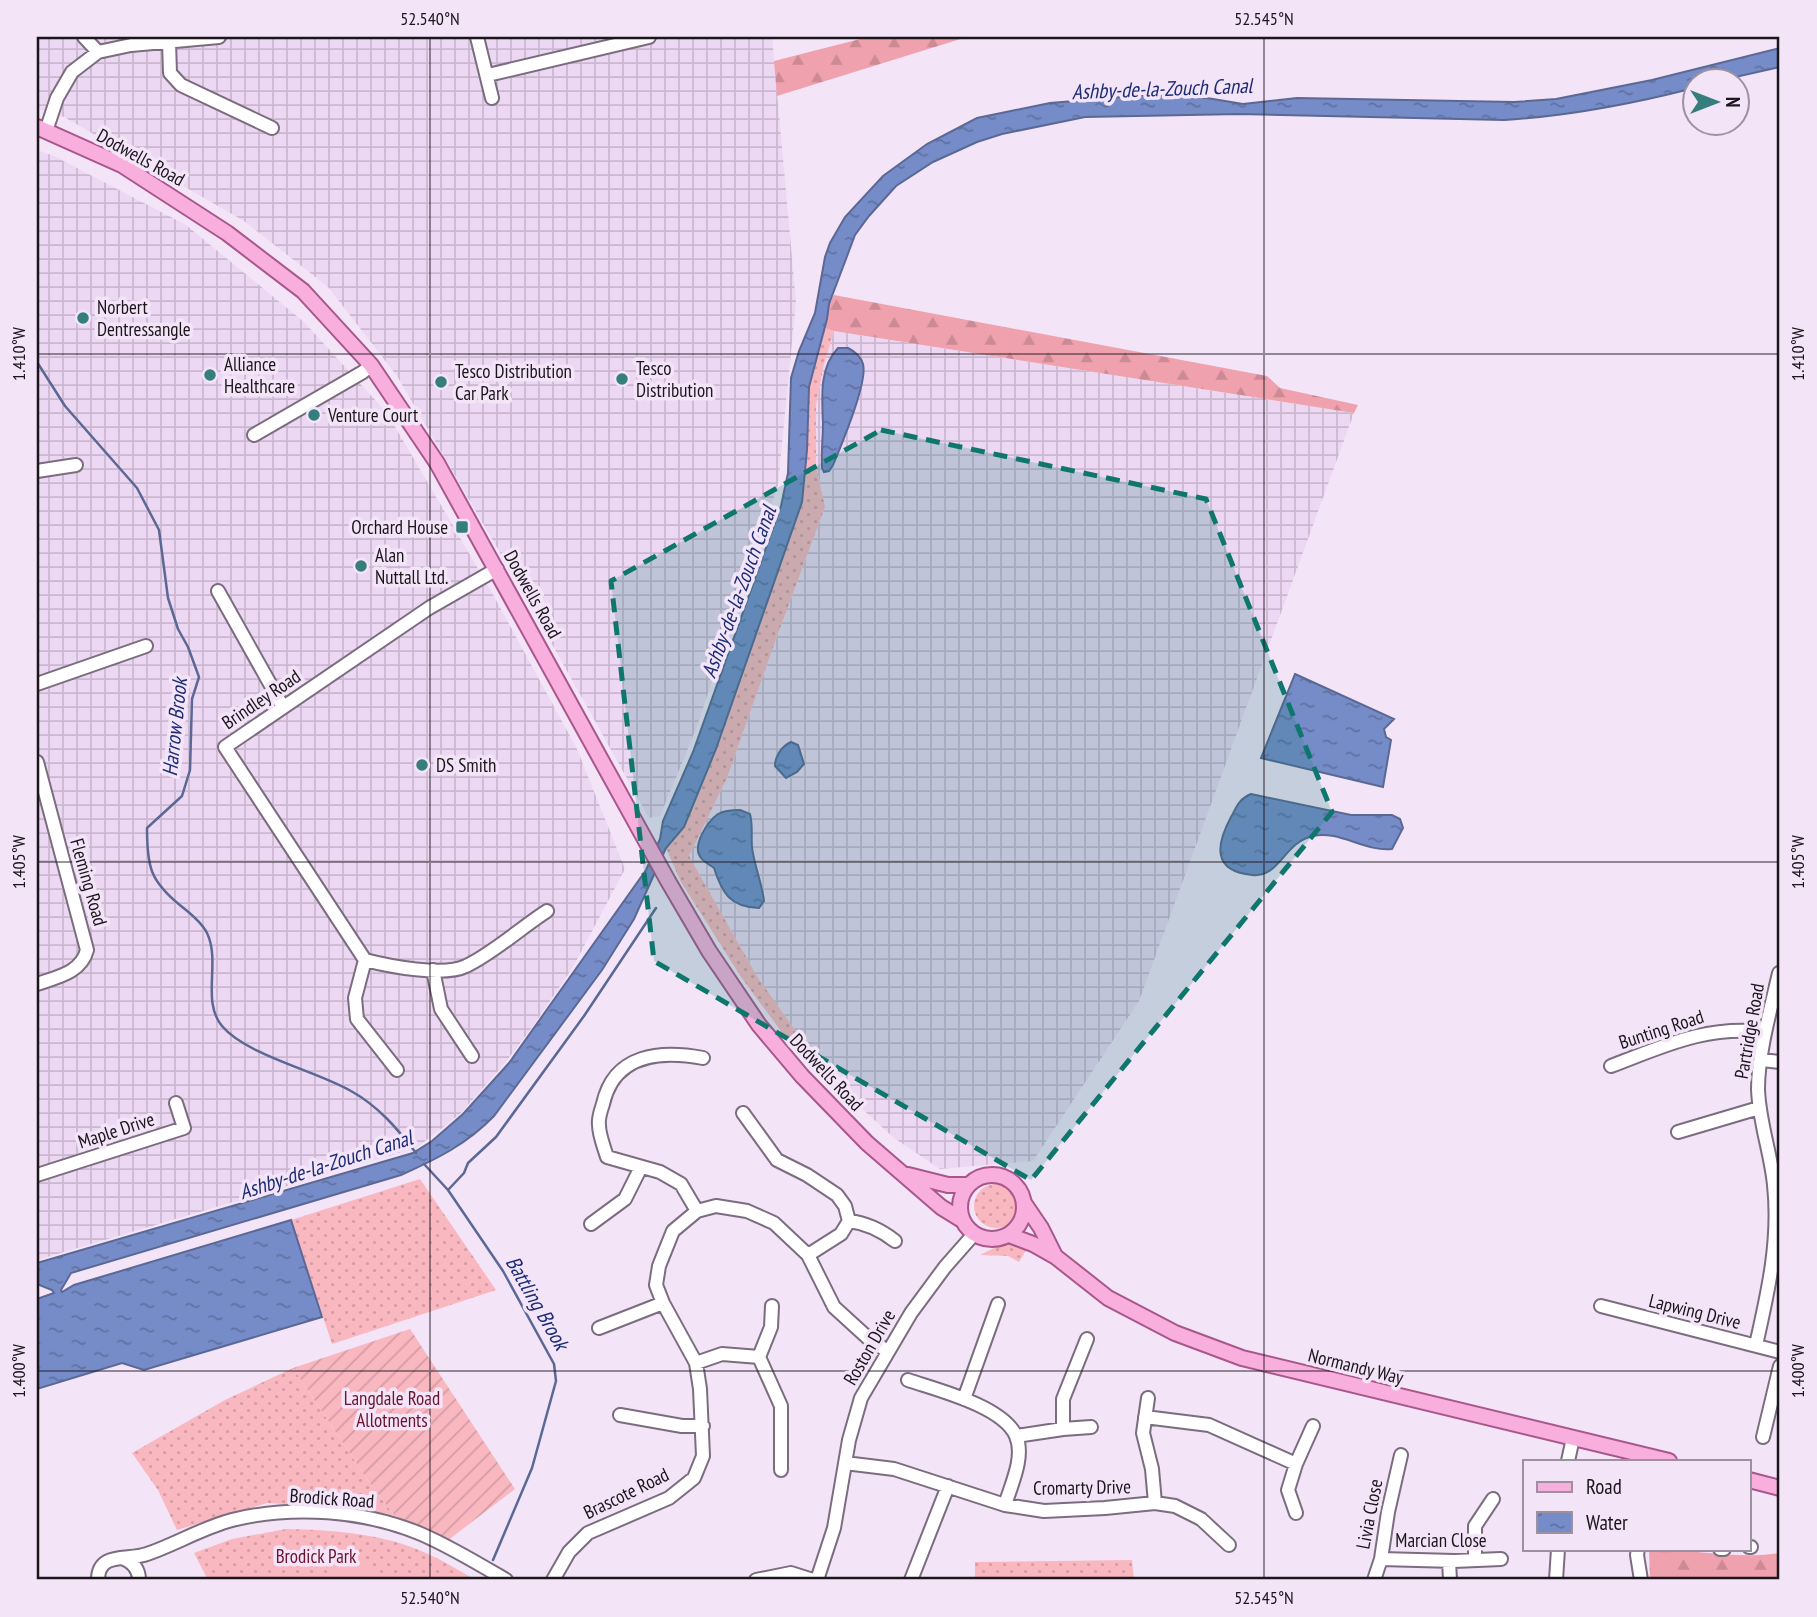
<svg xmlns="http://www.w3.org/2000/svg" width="1817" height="1617" viewBox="0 0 1817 1617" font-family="'PT Sans Narrow',sans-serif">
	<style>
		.industrial { fill: url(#industrial-grid) }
		.grass { fill: url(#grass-dots) }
		.forest { fill: url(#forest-firs) }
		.garden { fill: url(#garden-furrows) }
		.pitch { fill: #f9b7c0 }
		.water { fill: url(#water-ripples); stroke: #5b6894; stroke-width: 2 }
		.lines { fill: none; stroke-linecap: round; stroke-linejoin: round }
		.stream { stroke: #5b6894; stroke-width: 2.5 }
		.minor-casing { stroke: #7b6d7f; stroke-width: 16 }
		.major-casing { stroke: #a9578a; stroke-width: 18 }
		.minor { stroke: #fff; stroke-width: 12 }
		.major { stroke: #f9afdd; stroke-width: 14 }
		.marked { fill: #0f766e; fill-opacity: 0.2; stroke: #0f766e; stroke-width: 5; stroke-dasharray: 14 9; stroke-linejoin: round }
		.ticks { fill: none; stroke: #1b151c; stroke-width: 2; stroke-opacity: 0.45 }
		.poi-dot { fill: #367e7c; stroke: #f3e4f8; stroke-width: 2.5 }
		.labels { text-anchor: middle; stroke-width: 7; stroke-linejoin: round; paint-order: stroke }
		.street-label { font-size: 19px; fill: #1b151c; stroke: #f3e4f8 }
		.poi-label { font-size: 19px; fill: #1b151c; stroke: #f3e4f8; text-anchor: start }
		.park-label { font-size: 19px; fill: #6c122d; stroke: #f3e4f8 }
		.water-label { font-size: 21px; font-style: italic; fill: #1c2d74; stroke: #f3e4f8 }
		.neatline { fill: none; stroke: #1b151c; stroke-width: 2.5 }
		.ticks-label { font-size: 18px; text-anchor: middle; fill: #1b151c }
	</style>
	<defs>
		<pattern id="industrial-grid" width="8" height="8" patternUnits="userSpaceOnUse" patternTransform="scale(1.75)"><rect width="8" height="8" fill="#edd8f3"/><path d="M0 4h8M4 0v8" fill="none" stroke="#cbb8d0"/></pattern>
		<pattern id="grass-dots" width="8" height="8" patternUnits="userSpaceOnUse" patternTransform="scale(1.75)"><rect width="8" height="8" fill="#f9b7c0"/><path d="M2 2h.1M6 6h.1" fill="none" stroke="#d59ca4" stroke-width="1.8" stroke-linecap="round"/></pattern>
		<pattern id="forest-firs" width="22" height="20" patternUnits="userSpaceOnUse" patternTransform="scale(1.75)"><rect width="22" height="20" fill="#efa1ad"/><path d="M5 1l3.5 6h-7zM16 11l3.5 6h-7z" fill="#cc8a94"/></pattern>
		<pattern id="garden-furrows" width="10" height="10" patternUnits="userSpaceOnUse" patternTransform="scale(1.75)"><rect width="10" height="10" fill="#f9b7c0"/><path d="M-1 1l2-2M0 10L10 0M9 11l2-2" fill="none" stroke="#d59ca4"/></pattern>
		<pattern id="water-ripples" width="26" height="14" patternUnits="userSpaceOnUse" patternTransform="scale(1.75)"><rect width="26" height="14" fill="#768cc8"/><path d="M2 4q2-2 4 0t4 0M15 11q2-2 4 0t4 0" fill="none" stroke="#6071a2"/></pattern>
	</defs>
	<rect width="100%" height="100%" fill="#f3e4f8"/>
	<path class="industrial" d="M37,37H772L796,302L778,485L696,729L660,816L649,818L524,594L397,376L328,287L244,221L64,117L37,109Z
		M37,150L54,156L186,225L304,322L387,413L490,589L577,749L625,869L573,967L533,1026L505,1063L459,1115L416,1148L37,1260Z
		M834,331L1354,413L1139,1001L1033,1161L940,1169L894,1138L848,1096L818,1062L758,978L689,856L727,778L776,639L825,507L816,465V405L824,364Z"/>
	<path class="grass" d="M825,328L834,331L824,364L816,405V465L825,507L776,639L727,778L689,856L758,978L818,1062L789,1042L741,977L681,882L666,848L684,826L707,773L802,502L807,450L809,387Z
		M420,1179L496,1290L332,1344L291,1220Z
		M974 1206a22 22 0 1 1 44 0a22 22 0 1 1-44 0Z
		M1006,1242H1014L1028,1247L1019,1262L1008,1256L980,1255Z
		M293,1368L369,1482L395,1516L359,1508L267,1503L177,1530L158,1490L132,1453L225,1400Z
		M286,1529C330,1530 378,1533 419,1550C439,1558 458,1570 476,1580H208L194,1553L232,1539Z
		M1132,1560L1134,1580H975V1562Z"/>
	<path class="forest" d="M868,37H967L777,96L774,61Z
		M834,295L1267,376L1280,388L1358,405L1354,413L834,331L825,328L829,304Z
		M1649,1549C1692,1549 1737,1560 1780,1553V1580H1650Z"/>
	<path class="garden" d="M410,1329L515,1489L447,1541L395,1516L369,1482L293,1368Z"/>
	<path class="pitch" d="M372,1559L374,1580H336L334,1563Z"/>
	<path class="water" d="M1780,48V67L1722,80H1694V88C1632,104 1569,116 1504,120L1240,114L1085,117L1002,134L977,142L933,162L896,186L869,216L855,235L829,304L827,319L809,387L807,450L802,502L716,749L684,827L666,848L634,919L602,970L494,1116C467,1144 437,1159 401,1175L71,1273L61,1290L62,1292L74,1285L291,1220L322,1317L144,1370L122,1363L37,1389V1299L54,1293L52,1290L37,1284V1263L413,1153L432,1141L463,1114L509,1063L646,870L660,839L663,821L693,752L781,506L788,473L791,378L799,351L815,313L825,257L830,243L845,217L883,176L927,144L977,118L1050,103L1147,95L1207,98L1243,104L1297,98L1514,102L1556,99L1652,80Z
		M838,348H848C854,351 861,357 863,364C868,382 841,446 833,465L829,471L824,472L822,468C821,453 823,438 823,423C822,398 819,368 838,348Z
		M1295,674L1394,719L1384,729L1386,737L1391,740L1383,787L1261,758Z
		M791,742L798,745L804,764L797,772L786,778L775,766C775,756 782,746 791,742Z
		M1251,794L1351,815H1392L1400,819L1403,828L1392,849C1365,852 1339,830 1313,836C1284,842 1280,878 1252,875C1212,871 1216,845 1231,817C1237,806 1239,799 1251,794Z
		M740,810L750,814C753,825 751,835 752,847C754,865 762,883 764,901L759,908C730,907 722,893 714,868C710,865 704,862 701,858C691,846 708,821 718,814C725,810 733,810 740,810Z"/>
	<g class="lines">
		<path class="stream" d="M37,362L65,406L137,488L159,530L168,598L178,629L188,647L199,677L192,699L190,770L182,796L147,828C147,867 150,881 181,906C190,913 202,923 207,933C221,962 201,1001 222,1026C246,1055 317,1071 351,1091C378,1106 397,1128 416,1153
			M424,1164L448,1190L503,1271L554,1364L556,1381L532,1468L493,1560
			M448,1190L464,1173L468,1163L496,1137L584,1016L656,908"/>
		<g class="minor-casing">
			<path id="minor" d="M84,37L98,52
				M477,37L492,98
				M169,42L170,73L181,85L272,128
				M488,75L649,37
				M46,131L57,98L72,72L98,52L131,45L219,37
				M254,435L363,372L371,365
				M37,471L76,465
				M497,569L429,608L225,747L365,960C388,966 444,977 466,966C492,954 522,927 547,911
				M218,591L283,707
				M37,684L146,646
				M37,762L87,950C81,973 57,977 37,984
				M365,960L355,998L357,1019L397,1070
				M433,970L441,1009L472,1056
				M1762,1060L1780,1062
				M1611,1066C1664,1046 1706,1025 1765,1032
				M743,1113L777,1160L807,1175L837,1195L845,1206L849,1221L841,1234L808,1255
				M1678,1132L1759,1108
				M37,1175L184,1128L176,1103
				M697,1211L681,1184L660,1172L607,1157C604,1147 599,1135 599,1125C598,1118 601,1110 603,1104C614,1054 660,1050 703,1058
				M849,1221C866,1223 881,1230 895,1241
				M591,1224L625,1199L641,1167
				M1601,1306L1780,1352
				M599,1328L663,1303
				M1756,1345C1768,1292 1780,1240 1774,1185C1771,1153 1759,1122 1758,1089C1758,1053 1771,1008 1779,973
				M759,1357L771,1327L772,1306
				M696,1363L722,1354L759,1357L781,1406V1470
				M908,1380C937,1390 1003,1406 1016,1436C1025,1457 1011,1485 1005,1505
				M1148,1398L1143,1433L1152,1469L1155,1503
				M964,1399L998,1304
				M620,1415L682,1426H703
				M1145,1417L1209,1425L1296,1464L1288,1490L1296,1513
				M1063,1429L1091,1427
				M1016,1436L1063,1429V1399L1087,1339
				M1763,1437L1780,1366
				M1568,1461L1573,1438
				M845,1463L894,1469L1005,1505L1044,1511L1105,1508L1155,1503L1175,1506L1201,1519L1229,1545
				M1296,1464L1313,1426
				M1749,1547H1751
				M1638,1549L1637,1555L1641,1580
				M1720,1549H1724
				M122,1558C133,1562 139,1569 139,1580
				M1381,1559L1454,1561L1501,1559
				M1475,1560V1526L1493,1499
				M1449,1561L1450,1580
				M98,1580C98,1551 128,1561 147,1554C176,1544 202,1528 232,1520C293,1505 364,1510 421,1534C451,1547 479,1564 506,1580
				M553,1580L569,1552L588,1533L669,1498L694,1478L703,1456L700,1389L696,1363L663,1303L656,1285L659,1266L673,1231L697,1211L716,1206L747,1211L774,1223L808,1255L834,1307L868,1338L887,1351
				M756,1580L791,1573L813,1580
				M817,1580L834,1528L849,1440L861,1398L911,1313L945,1267L974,1234
				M911,1580L948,1486
				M1374,1580L1381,1559L1388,1512L1401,1455
				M1556,1580L1558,1549"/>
		</g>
		<g class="major-casing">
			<path id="major" d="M37,127L122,165L227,233L303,291L371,365L437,463L668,881L709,951L759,1025L802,1076L867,1143L941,1207L962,1220
				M908,1175L948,1185H969
				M960 1207a32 32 0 1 1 64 0a32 32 0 1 1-64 0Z
				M1024,1203L1041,1228L1055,1256
				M1009,1235L1033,1244L1056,1257L1108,1298L1175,1333L1242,1358L1669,1461
				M1749,1480L1780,1488"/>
		</g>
		<use href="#minor" class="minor"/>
		<use href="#major" class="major"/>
	</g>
	<path class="marked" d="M881,430L1206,499L1332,812L1031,1180L654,961L611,581Z"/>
	<path class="ticks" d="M430,37V1580M1264,37V1580M37,354H1780M37,862H1780M37,1371H1780"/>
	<g class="poi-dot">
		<circle cx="83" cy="318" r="7"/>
		<circle cx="210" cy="375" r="7"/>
		<circle cx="622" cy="379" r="7"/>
		<circle cx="441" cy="382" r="7"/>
		<circle cx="314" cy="415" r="7"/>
		<rect x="455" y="520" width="14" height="14" rx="3.5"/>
		<circle cx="361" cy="566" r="7"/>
		<circle cx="422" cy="765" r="7"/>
	</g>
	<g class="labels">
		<g class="street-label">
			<text transform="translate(141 157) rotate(29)" y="7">Dodwells Road</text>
			<text transform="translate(533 594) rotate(61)" y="7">Dodwells Road</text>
			<text transform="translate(261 699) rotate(-34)" y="7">Brindley Road</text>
			<text transform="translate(89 882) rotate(74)" y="7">Fleming Road</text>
			<text transform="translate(1661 1029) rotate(-18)" y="7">Bunting Road</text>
			<text transform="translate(1749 1031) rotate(-80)" y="7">Partridge Road</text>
			<text transform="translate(827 1072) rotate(47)" y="7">Dodwells Road</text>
			<text transform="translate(116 1130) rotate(-18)" y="7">Maple Drive</text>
			<text transform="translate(1695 1311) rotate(14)" y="7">Lapwing Drive</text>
			<text transform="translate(869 1347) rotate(-60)" y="7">Roston Drive</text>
			<text transform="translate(1356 1366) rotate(14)" y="7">Normandy Way</text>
			<text transform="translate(1082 1487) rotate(-1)" y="7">Cromarty Drive</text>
			<text transform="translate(626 1493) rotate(-26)" y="7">Brascote Road</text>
			<text transform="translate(332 1498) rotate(4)" y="7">Brodick Road</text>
			<text transform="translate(1369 1514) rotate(-79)" y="7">Livia Close</text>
			<text x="1441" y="1547">Marcian Close</text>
		</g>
		<g class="poi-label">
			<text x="97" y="314">Norbert<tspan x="97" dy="22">Dentressangle</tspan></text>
			<text x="224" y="371">Alliance<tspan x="224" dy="22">Healthcare</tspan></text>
			<text x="636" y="375">Tesco<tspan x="636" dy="22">Distribution</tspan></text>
			<text x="455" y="378">Tesco Distribution<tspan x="455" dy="22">Car Park</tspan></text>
			<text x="328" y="422">Venture Court</text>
			<text x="448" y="534" text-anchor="end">Orchard House</text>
			<text x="375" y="562">Alan<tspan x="375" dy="22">Nuttall Ltd.</tspan></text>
			<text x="436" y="772">DS Smith</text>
		</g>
		<g class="park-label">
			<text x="392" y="1405">Langdale Road<tspan x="392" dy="22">Allotments</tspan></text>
			<text x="316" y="1563">Brodick Park</text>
		</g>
		<g class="water-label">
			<text transform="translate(1162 89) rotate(-2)" y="7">Ashby-de-la-Zouch Canal</text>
			<text transform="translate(739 592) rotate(-70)" y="7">Ashby-de-la-Zouch Canal</text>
			<text transform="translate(175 727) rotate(-84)" y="7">Harrow Brook</text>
			<text transform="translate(326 1165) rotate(-18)" y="7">Ashby-de-la-Zouch Canal</text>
			<text transform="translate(537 1303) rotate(60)" y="7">Battling Brook</text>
		</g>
	</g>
	<rect width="1817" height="1617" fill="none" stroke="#f3e4f8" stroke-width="77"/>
	<rect x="1523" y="1460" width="228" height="91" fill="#f3e4f8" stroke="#9d91a0" stroke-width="2"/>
	<rect x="1537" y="1482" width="35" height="10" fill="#f9afdd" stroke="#9d91a0" stroke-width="2"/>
	<text x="1586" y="1494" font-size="21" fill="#1b151c">Road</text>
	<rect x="1537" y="1512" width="35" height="21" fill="url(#water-ripples)" stroke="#9d91a0" stroke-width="2"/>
	<text x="1586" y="1530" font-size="21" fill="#1b151c">Water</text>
	<g transform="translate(1716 102) rotate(90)"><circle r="33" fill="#f3e4f8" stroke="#9d91a0" stroke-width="2"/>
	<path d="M0-5L12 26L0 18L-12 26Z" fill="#367e7c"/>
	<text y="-10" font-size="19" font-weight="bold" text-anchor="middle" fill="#1b151c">N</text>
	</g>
	<rect x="38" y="38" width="1740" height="1540" class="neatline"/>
	<g class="ticks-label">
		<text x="430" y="25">52.540°N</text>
		<text x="1264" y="25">52.545°N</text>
		<text transform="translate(1798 354) rotate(-90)" y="6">1.410°W</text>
		<text transform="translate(19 354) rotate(-90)" y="6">1.410°W</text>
		<text transform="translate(1798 862) rotate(-90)" y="6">1.405°W</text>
		<text transform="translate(19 862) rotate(-90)" y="6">1.405°W</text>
		<text transform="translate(1798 1371) rotate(-90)" y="6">1.400°W</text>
		<text transform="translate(19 1371) rotate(-90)" y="6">1.400°W</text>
		<text x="430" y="1604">52.540°N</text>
		<text x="1264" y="1604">52.545°N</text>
	</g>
</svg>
